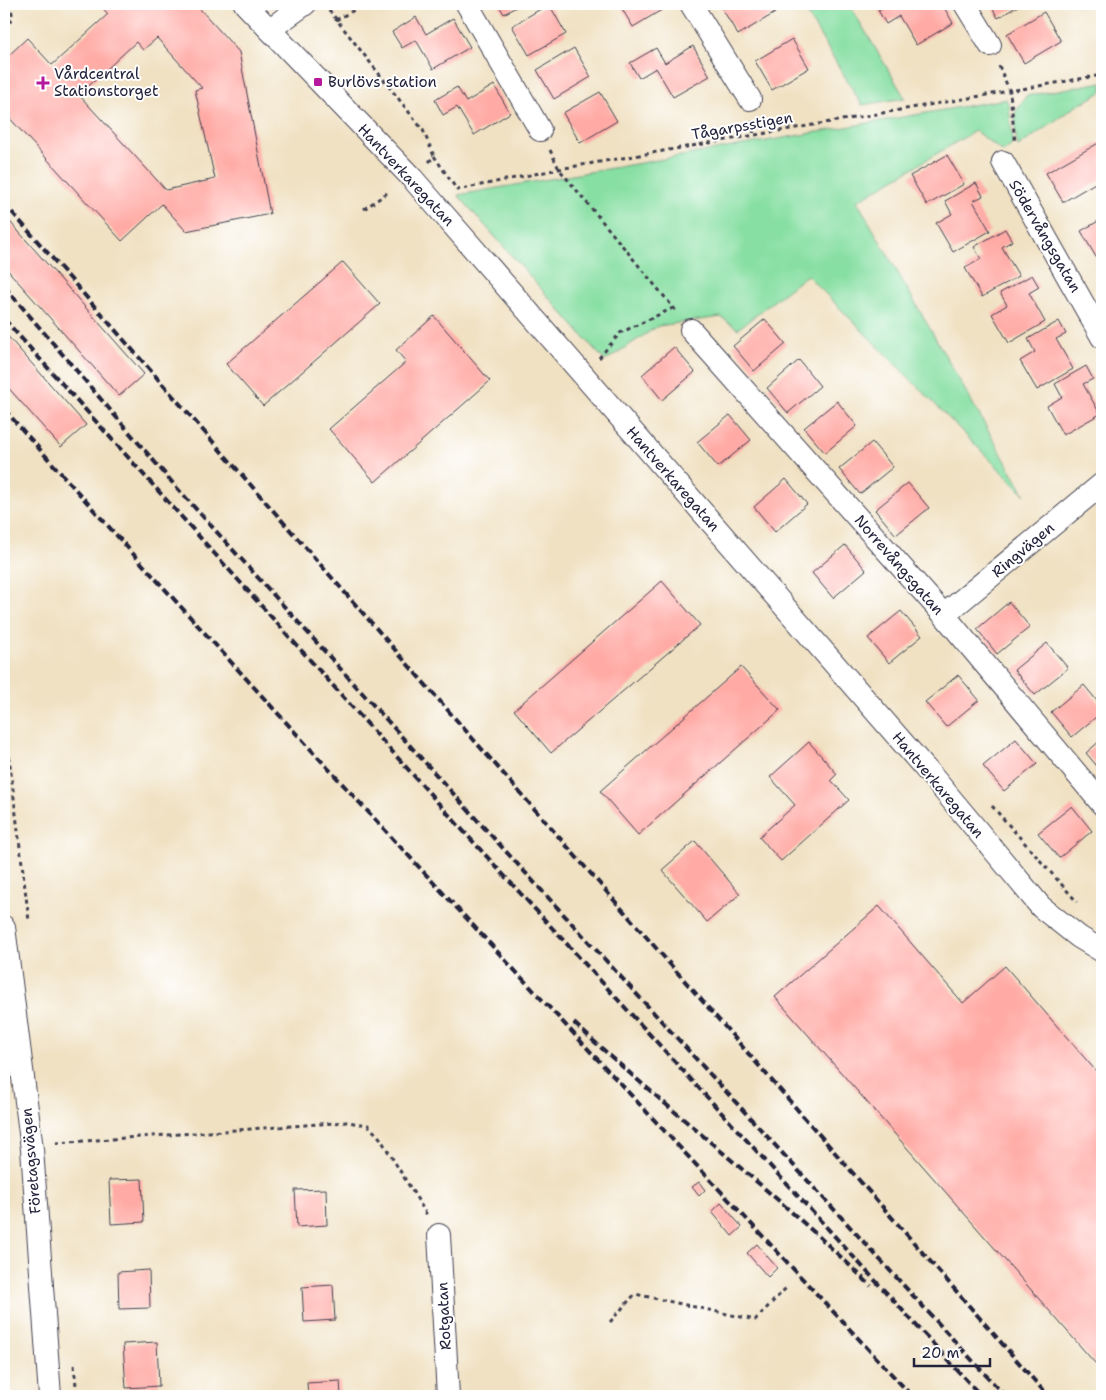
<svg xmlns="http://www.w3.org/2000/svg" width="1106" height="1400" viewBox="0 0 1106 1400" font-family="'Shantell Sans',sans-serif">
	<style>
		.green { fill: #87dfa3; stroke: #54806f }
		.building { fill: #ffaaa5; fill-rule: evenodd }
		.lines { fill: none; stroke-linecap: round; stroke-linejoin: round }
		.minor-casing { stroke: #413f4f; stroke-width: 24 }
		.path { stroke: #413f4f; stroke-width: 3; stroke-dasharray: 4 4; stroke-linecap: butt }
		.minor { stroke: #fff; stroke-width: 22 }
		.rail { stroke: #22223b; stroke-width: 4; stroke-dasharray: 8 4; stroke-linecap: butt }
		.poi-dot { fill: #b5179e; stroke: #fff; stroke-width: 2 }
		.labels { text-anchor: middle; stroke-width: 4; stroke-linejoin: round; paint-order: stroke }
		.poi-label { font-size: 15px; fill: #22223b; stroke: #fff; text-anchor: start }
		.street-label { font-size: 15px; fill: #22223b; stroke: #fff }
	</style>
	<rect width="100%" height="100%" fill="#fff"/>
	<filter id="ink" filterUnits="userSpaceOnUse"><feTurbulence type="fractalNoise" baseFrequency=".02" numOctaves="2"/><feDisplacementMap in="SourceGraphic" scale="10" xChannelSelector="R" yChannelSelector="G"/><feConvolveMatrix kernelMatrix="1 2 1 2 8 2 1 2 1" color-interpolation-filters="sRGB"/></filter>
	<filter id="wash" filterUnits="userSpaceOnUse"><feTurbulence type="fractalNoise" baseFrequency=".0096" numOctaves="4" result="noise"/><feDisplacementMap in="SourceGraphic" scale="20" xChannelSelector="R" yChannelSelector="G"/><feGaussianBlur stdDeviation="1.12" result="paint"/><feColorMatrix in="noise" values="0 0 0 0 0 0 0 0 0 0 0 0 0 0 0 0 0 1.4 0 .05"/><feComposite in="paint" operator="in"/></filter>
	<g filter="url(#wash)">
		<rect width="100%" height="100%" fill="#f0e1c2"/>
		<path class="green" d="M801,4H849L905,98L862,105Z
			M1102,82V92L1073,108L1018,147L1015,131V113L1026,96Z
			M1006,99L1009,105L1013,144L1003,152L975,131L857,201L1025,495L807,275L738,329L721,317L658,326L605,361L458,195Z"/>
		<g id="blocks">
			<path class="building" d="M99,4H204L199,8L239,52L270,214L186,231L162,204L122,241L4,112V60L27,38L52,65L108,14ZM157,38L202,88L195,90L215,179L166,190L79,95L136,42L143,50Z
				M498,4H521L504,14Z
				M549,4L566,34L529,55L512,26Z
				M619,4H669L670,5L633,27Z
				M723,4H769L775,13L738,35L720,5Z
				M889,4H942L953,23L916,45L899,16L886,24L878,10Z
				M990,4H1021L998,18Z
				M1044,12L1061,41L1024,63L1007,34Z
				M416,17L426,34L453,18L470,47L433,69L416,40L402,48L392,32Z
				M792,39L809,68L772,90L755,61Z
				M693,46L710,76L673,97L656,68L639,78L630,63L656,48L665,63Z
				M574,48L591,77L554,99L537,70Z
				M494,85L510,113L474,135L457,107L443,115L435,100L457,87L466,102Z
				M600,92L617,121L580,143L563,113Z
				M1102,141V179L1063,202L1046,173Z
				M947,155L964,184L927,205L910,176Z
				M976,183L983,196L973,201L990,231L953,252L936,223L952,214L945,201Z
				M4,215L144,374L119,396L4,266Z
				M1102,219V262L1100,264L1081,231Z
				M1005,229L1012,241L1002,247L1019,276L982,297L965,268L981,259L974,247Z
				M343,262L380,304L263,406L226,364Z
				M1032,275L1039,287L1029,293L1045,322L1009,343L992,314L1007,305L1000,293Z
				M434,316L490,381L375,482L329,429L406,362L396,350Z
				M765,319L786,344L754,371L733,346Z
				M1059,321L1066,334L1056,339L1073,369L1037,390L1020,361L1035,352L1028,339Z
				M4,332L86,425L61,447L4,383Z
				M674,347L695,372L662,400L642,375Z
				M799,360L820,386L788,413L767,388Z
				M1086,366L1093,379L1083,384L1100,414L1063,435L1047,406L1062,397L1055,384Z
				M837,401L857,426L825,453L804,428Z
				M730,415L751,440L718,467L697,442Z
				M872,442L893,467L860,494L839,469Z
				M786,479L807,504L775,532L754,507Z
				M908,483L929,508L896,535L875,510Z
				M845,545L866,570L833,598L812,573Z
				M662,581L700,625L551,753L514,710Z
				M1009,602L1030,627L997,654L977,629Z
				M901,611L922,636L889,663L868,638Z
				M1047,643L1068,668L1035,695L1014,670Z
				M741,667L780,710L638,835L600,791Z
				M958,675L979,700L946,727L925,702Z
				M1084,685L1102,707V712L1072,737L1051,712Z
				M1016,739L1037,764L1004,791L983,766Z
				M1102,739V772L1086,753Z
				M809,742L837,774L831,780L849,800L781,861L759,837L795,805L770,777Z
				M1072,806L1092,831L1059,858L1038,833Z
				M695,841L740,894L707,922L662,870Z
				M879,906L963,1003L1005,966L1102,1078V1371L775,997Z
				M142,1179L144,1222L111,1224L109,1180Z
				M699,1182L705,1190L699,1196L692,1187Z
				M326,1189L327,1225L297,1227L295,1190Z
				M721,1203L742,1227L732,1236L712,1212Z
				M757,1244L777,1268L768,1277L747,1253Z
				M149,1270L150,1308L119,1309L118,1272Z
				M333,1285L335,1320L304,1322L302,1287Z
				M157,1342L159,1386L126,1388L123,1344Z
				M340,1381L341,1396H308L307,1383Z"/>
		</g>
	</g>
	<g filter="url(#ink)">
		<use href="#blocks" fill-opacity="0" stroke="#413f4f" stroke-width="1"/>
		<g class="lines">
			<g class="minor-casing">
				<path id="minor" d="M245,4L412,178L937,782L1041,907L1079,937L1102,951
					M467,4L540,130
					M691,4L750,99
					M965,4L990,45
					M270,29L305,4
					M1003,162L1102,337
					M691,330L944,615L1102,804
					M944,615L1102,484
					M4,927L32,1149L50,1396
					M439,1235L448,1396"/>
			</g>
			<path class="path" d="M329,10L423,130L434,156
				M336,20L365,4
				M4,28C13,22 14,14 9,4
				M999,66L1010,92L1015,142
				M752,121L754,135
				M550,150L559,169L677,312
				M429,162L434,156L457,190L559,169L1102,75
				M364,209L390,191
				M599,358L620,333L673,308
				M4,716L29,921
				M992,806L1077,902
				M56,1143L347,1122L368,1125L380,1138L427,1215
				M610,1322L635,1294L755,1320L788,1286
				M74,1365L77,1396"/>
			<use href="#minor" class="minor"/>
			<path class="rail" d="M4,203L1048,1396
				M4,286L177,488L478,821L1005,1396
				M4,319L467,835L981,1396
				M4,409C300,744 607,1069 912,1396
				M574,1023C671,1113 777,1193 871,1286"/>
		</g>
	</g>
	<g class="poi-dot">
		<rect x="313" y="77" width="10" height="10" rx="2.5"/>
		<path d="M40.5 75.5h5v5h5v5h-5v5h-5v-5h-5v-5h5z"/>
	</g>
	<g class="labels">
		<g class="poi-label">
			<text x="54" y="79">Vårdcentral<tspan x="54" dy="17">Stationstorget</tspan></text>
			<text x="328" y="87">Burlövs station</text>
		</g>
		<g class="street-label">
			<text transform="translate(742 126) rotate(-10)" y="5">Tågarpsstigen</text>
			<text transform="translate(406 175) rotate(47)" y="5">Hantverkaregatan</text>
			<text transform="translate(1045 236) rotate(60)" y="5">Södervångsgatan</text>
			<text transform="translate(673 479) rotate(49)" y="5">Hantverkaregatan</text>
			<text transform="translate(1023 550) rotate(-40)" y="5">Ringvägen</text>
			<text transform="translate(899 565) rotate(49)" y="5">Norrevångsgatan</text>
			<text transform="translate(938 785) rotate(50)" y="5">Hantverkaregatan</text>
			<text transform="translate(31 1161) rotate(-95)" y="5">Företagsvägen</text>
			<text transform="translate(444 1316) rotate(-93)" y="5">Rotgatan</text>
		</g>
	</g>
	<rect width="1106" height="1400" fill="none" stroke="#fff" stroke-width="20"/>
	<path d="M914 1358v8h76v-8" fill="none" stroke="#22223b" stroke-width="2.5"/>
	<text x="921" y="1358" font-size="15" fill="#22223b" stroke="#ffffff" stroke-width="4" paint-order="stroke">20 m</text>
</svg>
